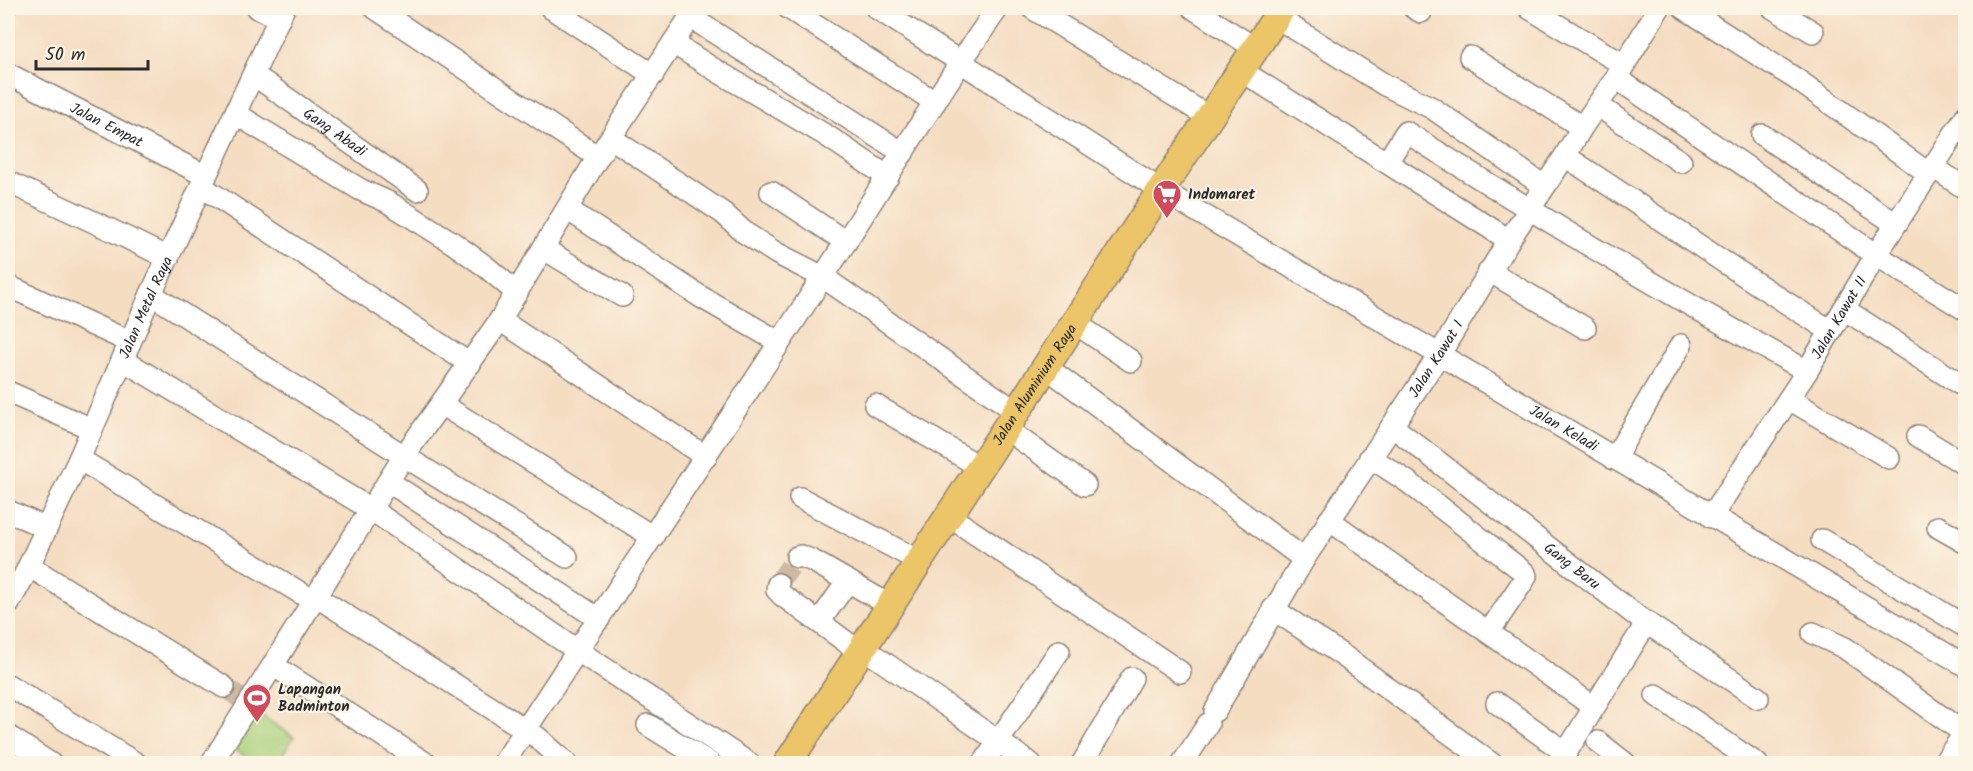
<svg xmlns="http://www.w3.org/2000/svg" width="1973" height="771" viewBox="0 0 1973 771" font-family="Kalam,sans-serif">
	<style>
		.green { fill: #a8d07b; stroke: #6a7e53; stroke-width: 1.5 }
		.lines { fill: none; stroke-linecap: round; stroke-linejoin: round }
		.minor-tunnel { stroke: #cdb9a4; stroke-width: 21; stroke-dasharray: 21 10; stroke-linecap: butt }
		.minor-casing { stroke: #908476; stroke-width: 24 }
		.major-casing { stroke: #908476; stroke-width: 30 }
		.minor { stroke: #fff; stroke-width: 21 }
		.major { stroke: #ecc569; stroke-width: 27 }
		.labels { text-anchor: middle; stroke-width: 4.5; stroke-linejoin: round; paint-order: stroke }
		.street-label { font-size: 15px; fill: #2b2b2b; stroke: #fcf5e5 }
		.poi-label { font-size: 15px; font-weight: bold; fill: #2b2b2b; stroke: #fcf5e5; text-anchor: start }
	</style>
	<rect width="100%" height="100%" fill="#fcf5e5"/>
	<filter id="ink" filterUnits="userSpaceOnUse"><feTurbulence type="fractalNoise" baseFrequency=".0167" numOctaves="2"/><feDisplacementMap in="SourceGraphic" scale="12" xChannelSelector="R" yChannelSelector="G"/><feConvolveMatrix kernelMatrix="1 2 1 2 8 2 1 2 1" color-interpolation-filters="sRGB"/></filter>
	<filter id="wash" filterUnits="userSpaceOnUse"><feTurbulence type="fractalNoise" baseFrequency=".008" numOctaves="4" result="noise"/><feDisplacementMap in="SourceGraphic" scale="24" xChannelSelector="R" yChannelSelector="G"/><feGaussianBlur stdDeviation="1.35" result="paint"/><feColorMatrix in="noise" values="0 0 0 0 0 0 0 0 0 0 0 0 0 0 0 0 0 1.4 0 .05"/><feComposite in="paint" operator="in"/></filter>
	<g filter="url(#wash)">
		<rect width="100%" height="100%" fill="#f5ddc2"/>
		<path class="green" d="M251,709L294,737L277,763H256L228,745Z"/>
	</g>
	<g filter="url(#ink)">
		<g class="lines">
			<path class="minor-tunnel" d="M778,584L797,557
				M224,687L244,700"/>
			<g class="minor-casing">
				<g id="minor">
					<path d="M257,8L280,18"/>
					<path d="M375,8L598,157"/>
					<path d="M551,8L653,75"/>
					<path d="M788,8L935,102"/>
					<path id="s1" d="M876,8L1161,190L1966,666"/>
					<path d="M1032,8L1209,117"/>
					<path d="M1193,8L1256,49"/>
					<path d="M1414,8L1421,12"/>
					<path d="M1529,8L1624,65"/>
					<path d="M1684,8L1796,79L1928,173"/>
					<path d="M1773,8L1813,32"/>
					<path d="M690,17L903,153"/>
					<path d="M1276,17L1385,85L1432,108L1544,186"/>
					<path d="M673,43L712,68L827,136L888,177"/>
					<path d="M1470,57L1582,127"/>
					<path d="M1240,72L1253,78L1509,240"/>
					<path id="s2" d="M8,74L206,176"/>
					<path id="s3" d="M254,75L417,190"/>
					<path d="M1616,78L1876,255L1966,310"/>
					<path d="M1597,105L1681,162"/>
					<path d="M236,114L361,190L388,202L453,243L485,266L517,293"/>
					<path d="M1762,135L1896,224"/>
					<path d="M611,138L723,213L745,233L776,253L823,277L1017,412"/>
					<path d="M1565,156C1654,214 1740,275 1831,331"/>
					<path d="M1387,162L1406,132C1538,216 1671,296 1807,371"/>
					<path d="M1933,167L1966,189"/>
					<path d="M8,182L113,231L168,258"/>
					<path d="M201,186L470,364"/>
					<path d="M771,192L846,242"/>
					<path d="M567,209L701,297L779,342"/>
					<path d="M544,249L622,296"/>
					<path d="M1489,271L1585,328"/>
					<path d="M8,286L130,342"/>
					<path d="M151,294L404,456L567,557"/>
					<path d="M1844,309L1966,388"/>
					<path d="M500,320L706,457"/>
					<path d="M1075,323L1131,361"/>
					<path d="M123,360L372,510L578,651L750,764"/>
					<path d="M1046,367L1304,559"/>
					<path d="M8,392L92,429"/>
					<path d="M1789,399L1889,458"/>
					<path d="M441,404L653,537"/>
					<path d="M875,405L982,468"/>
					<path id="s4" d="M1392,426L1638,617L1758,698"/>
					<path d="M1006,429L1085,485"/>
					<path d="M1918,436L1966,465"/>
					<path d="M1370,457L1408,482L1525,573L1526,576L1524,580L1489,632"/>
					<path d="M79,459L314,601"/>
					<path d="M1614,459L1681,345"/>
					<path d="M389,482L599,619"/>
					<path d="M800,498L921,562"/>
					<path d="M8,511L46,528"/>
					<path d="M949,516L1180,672"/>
					<path id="s5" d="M1711,517L1807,371L1876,255L1966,116"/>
					<path d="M1329,520L1594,707"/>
					<path d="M1938,527L1966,543"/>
					<path d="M1822,540L1966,627"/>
					<path d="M797,557L801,556L813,561L891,606"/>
					<path d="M29,566L224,687"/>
					<path d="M778,584L777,590L783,596L860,652"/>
					<path d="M317,597L537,737L567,764"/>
					<path id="s6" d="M8,605L24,576L79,459L151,294L284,8"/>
					<path d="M1273,609L1345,657L1492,764"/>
					<path d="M819,622L848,581"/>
					<path d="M1813,633L1845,648L1964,733"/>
					<path d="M863,648L1031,764"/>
					<path d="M274,666L427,764"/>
					<path d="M8,685L137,764"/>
					<path d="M1656,695L1757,764"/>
					<path d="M1497,703L1566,753"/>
					<path id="s7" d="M1215,711L1304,559L1439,355L1509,240L1565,156L1582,127L1616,78L1659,8"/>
					<path d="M648,725L711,764"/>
					<path d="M8,736L51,764"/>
					<path d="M1598,742L1626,764"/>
					<path d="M211,764L404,456L500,320L598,157L696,8"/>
					<path d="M503,764C613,597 723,430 832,263C888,178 939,90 998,8"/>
					<path d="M983,764L1059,651"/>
					<path d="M1082,764L1132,678"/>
					<path d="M1182,764L1208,724"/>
					<path d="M1559,764L1647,622"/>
					<path d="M1943,764L1966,731"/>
				</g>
			</g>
			<g class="major-casing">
				<g id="major">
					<path id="s8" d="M787,764C912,574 1035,383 1159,193C1200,131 1242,70 1282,8"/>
				</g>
			</g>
			<use href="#minor" class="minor"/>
			<use href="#major" class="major"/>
		</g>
	</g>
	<defs>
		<g id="supermarket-pin" transform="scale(1.5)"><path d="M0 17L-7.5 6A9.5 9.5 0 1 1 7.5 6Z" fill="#d1495b" stroke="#fcf5e5"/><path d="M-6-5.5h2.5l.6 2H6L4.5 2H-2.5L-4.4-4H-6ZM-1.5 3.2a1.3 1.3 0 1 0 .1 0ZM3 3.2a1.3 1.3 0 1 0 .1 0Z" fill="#fff"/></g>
		<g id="stadium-pin" transform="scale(1.5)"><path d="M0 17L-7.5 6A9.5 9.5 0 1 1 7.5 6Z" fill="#d1495b" stroke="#fcf5e5"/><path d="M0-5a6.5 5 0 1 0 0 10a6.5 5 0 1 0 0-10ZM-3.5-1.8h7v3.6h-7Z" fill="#fff"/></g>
	</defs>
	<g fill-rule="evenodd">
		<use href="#supermarket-pin" x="1167" y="194"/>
		<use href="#stadium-pin" x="257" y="698"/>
	</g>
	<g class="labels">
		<g class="street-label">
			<text dy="5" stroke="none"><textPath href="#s2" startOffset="111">Jalan Empat</textPath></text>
			<text dy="5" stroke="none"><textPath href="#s3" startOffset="99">Gang Abadi</textPath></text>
			<text dy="5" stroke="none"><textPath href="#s6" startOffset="328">Jalan Metal Raya</textPath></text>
			<text dy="5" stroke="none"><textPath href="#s5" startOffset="237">Jalan Kawat II</textPath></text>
			<text dy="5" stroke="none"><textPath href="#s7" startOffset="416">Jalan Kawat I</textPath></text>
			<text dy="5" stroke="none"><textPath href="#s8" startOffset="453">Jalan Aluminium Raya</textPath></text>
			<text dy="5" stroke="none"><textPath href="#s1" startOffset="806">Jalan Keladi</textPath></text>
			<text dy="5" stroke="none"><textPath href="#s4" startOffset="228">Gang Baru</textPath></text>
		</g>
		<g class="poi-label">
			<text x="1188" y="199">Indomaret</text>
			<text x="278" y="694">Lapangan<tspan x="278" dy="17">Badminton</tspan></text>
		</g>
	</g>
	<rect width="1973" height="771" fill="none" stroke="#fcf5e5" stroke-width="30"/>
	<path d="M36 60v9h112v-9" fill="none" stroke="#2b2b2b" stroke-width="3"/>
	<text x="45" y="60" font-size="18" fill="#2b2b2b" stroke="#fcf5e5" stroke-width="4.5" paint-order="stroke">50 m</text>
</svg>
